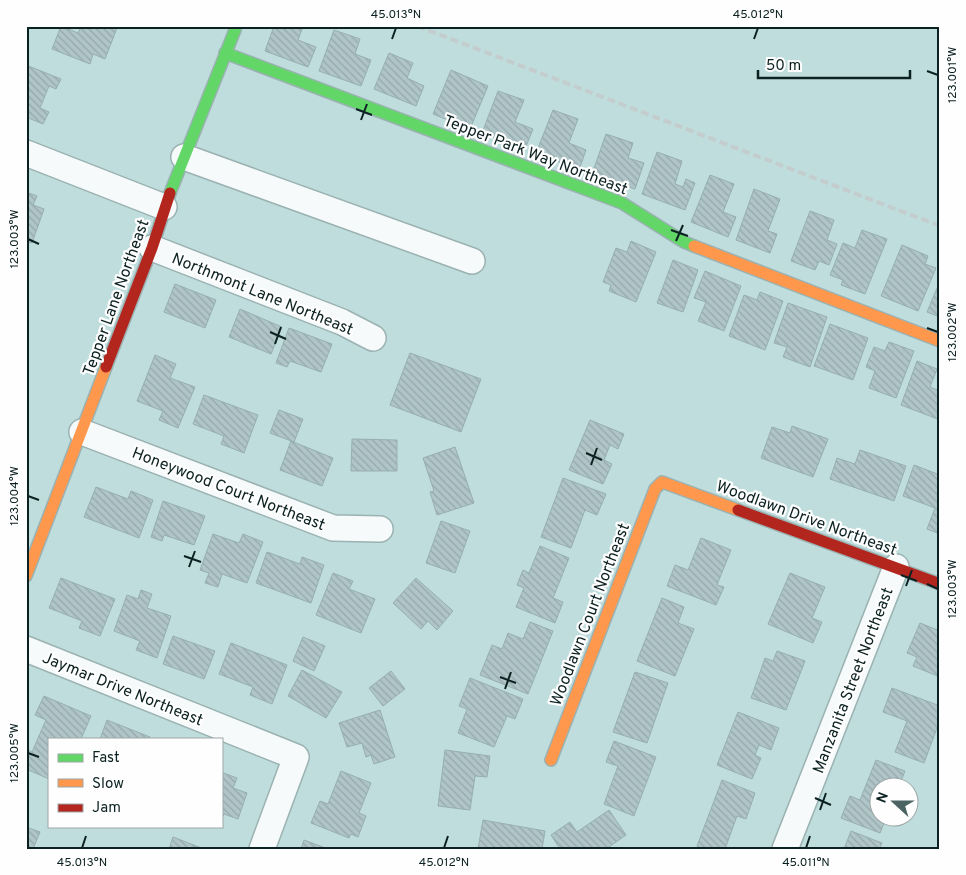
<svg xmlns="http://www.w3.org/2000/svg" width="966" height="875" viewBox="0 0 966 875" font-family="Overpass,sans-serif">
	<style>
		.building { fill: url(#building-back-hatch); stroke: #97aeb0 }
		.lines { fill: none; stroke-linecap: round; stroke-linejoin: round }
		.street-casing { stroke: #9bb2b2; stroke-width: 28 }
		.fast-casing { stroke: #9bb2b2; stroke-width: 14 }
		.slow-casing { stroke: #9bb2b2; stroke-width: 14 }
		.jam-casing { stroke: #9bb2b2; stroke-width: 14 }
		.street { stroke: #f6fafa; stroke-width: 25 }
		.fast { stroke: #63d668; stroke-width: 11 }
		.slow { stroke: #ff974d; stroke-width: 11 }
		.jam { stroke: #b3261e; stroke-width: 11 }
		.rail { stroke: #c4cdcd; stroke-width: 4; stroke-dasharray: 8 4; stroke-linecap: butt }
		.ticks { fill: none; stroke: #0c2121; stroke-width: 2 }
		.labels { text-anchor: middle; stroke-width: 4.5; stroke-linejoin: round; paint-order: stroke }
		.street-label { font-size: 16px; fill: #0c2121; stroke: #fefefe }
		.neatline { fill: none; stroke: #0c2121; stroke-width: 2 }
		.ticks-label { font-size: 12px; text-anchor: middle; fill: #0c2121 }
	</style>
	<defs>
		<pattern id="building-back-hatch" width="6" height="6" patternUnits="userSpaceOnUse" patternTransform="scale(1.25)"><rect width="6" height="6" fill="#afc5c8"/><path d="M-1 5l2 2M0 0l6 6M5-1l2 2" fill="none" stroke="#95a9ac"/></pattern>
	</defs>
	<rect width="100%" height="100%" fill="#c0dddd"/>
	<path class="building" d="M61,26L78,33L81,26H111L117,28L105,59L93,54L90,64L52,49Z
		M274,26H303L298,40L316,47L308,67L265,51Z
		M334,30L360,39L355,54L371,60L361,86L319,71Z
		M389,53L413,63L407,78L424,86L416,106L374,89Z
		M26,65L61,79L56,89L49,86L40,108L49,112L43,124L26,117Z
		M451,70L488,86L470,129L433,114Z
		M498,91L524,100L515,122L533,129L525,149L482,133Z
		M553,110L578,119L569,143L586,150L579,170L536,153Z
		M606,134L633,143L628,158L644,163L635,189L592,174Z
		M657,152L682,161L675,184L683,187L686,179L695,183L685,210L642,194Z
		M710,175L734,184L723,212L736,217L728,237L691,222Z
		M754,189L780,199L768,231L777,234L770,253L736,240Z
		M26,192L37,196L33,205L44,209L32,243L26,241Z
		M810,211L834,220L827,240L837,244L829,265L819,261L815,270L791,261Z
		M862,230L887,239L865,294L841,285L843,280L830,275L843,243L855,248Z
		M631,241L656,252L636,302L609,291L611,285L603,282L616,248L627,252Z
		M902,245L928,256L925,264L936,268L918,311L881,296Z
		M673,260L698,270L683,312L657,303Z
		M705,271L741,286L724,331L698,321L706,302L694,298Z
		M940,281V317L927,312Z
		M175,284L216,300L205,328L164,312Z
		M760,292L783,301L765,350L729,336L744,295L757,300Z
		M788,303L827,317L810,367L783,357L787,347L774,343Z
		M240,309L282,327L271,354L229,337Z
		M830,324L868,338L853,380L814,366Z
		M289,328L332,344L321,372L290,361L287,367L276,363Z
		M889,342L914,351L896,398L869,388L875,371L866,367L874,347L885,351Z
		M410,353L481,379L461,432L390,405Z
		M155,355L176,364L170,378L195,387L178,428L159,420L163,411L137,401Z
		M917,361L937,369L930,387L940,391V420L901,405Z
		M204,395L258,415L244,453L221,444L224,436L193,424Z
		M279,410L303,419L294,442L270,433Z
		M590,420L624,434L618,449L610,445L604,460L612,464L603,484L569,470Z
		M792,426L828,439L813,477L761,458L772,427L790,433Z
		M352,439L397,440V471H351Z
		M291,441L333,458L322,486L280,470Z
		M455,447L474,503L437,515L430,492L434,491L423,458Z
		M860,450L906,466L894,501L830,479L837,458L855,464Z
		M914,465L940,475V534L927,529L935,508L903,496Z
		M563,478L606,494L597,515L585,510L571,548L541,537Z
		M96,487L128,499L131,491L153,500L139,538L84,517Z
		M163,501L205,516L194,545L164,535L162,541L151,537Z
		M441,521L470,531L455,573L426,563Z
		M213,534L239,543L243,534L263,542L247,583L222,574L218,587L205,583L209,573L200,570Z
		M701,538L731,550L717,585L724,587L716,605L667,586L675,565L688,570Z
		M540,546L569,558L553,598L563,602L555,623L516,607L524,588L517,585L523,570L529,573Z
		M267,552L300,564L302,557L324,565L311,603L256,583Z
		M333,573L353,581L349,589L375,599L361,633L316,615Z
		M790,573L825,587L812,618L822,622L813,643L768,624Z
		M61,578L115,599L100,636L79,628L82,621L49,608Z
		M416,578L453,611L437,630L428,621L421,629L393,603Z
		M141,590L152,594L147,608L171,616L157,658L136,650L140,641L114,631L127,595L138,599Z
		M662,598L684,607L678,623L694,629L675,676L637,661Z
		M530,622L553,631L528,694L480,675L492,645L502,649L508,633L523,639Z
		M920,623L940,631V677L913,666L917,657L907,653Z
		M173,636L215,651L204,679L163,664Z
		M303,637L325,646L314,671L293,661Z
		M231,643L287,665L272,704L250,695L253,687L219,674Z
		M777,651L805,661L786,710L751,698L765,658L773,661Z
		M302,670L342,692L326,718L288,696Z
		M391,671L405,689L383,706L369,688Z
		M635,672L668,683L647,743L613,732Z
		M470,678L523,699L515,719L507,716L494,747L458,733L467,709L459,706Z
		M892,688L940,706V720L924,763L895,752L907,721L883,712Z
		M44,696L91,716L81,739H49V779L26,769V749L32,752L46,720L35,715Z
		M380,710L395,757L374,764L371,755L366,757L362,743L347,747L339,723Z
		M738,712L779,728L771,750L759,745L755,755L761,758L752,779L717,765Z
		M107,720L150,737L149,739H100Z
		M614,741L656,757L634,816L604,804L618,766L606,762Z
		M445,750L490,756L487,777L475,776L470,810L438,806Z
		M876,760L905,771L898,788H878V818H886L880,833L841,818L850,796L860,800Z
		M341,771L371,783L359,813L366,816L358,837L351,834L349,838L311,823L320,801L328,804Z
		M221,772L237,778L233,788L247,793L238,819L224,814L221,820Z
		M722,780L755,793L746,819L737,816L725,849H704L697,846Z
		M609,810L626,835L606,849H560L551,835L570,822L577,832Z
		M483,820L545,831L542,849H478Z
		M26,827L40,832L33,849H26Z
		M851,831L882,843L879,849H844Z
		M173,837L204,849H169Z
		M304,840L328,849H301Z"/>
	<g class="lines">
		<g class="street-casing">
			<path id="street" d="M26,153L164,207
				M184,157L472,261
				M152,248L342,322L373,338
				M82,432L333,528L380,529
				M26,649L296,757L262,849
				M785,849L896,567"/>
		</g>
		<g class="fast-casing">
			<path id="fast" d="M225,53L622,203L684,242L694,246
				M170,193L235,30"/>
		</g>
		<g class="slow-casing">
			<path id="slow" d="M694,246L940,341
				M26,576L106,367
				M551,760L655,489L662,482L738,510"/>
		</g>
		<g class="jam-casing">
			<path id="jam" d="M106,367L152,248L170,193
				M738,510L940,584"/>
		</g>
		<use href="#street" class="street"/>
		<use href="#fast" class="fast"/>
		<use href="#slow" class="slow"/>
		<use href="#jam" class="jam"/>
		<path class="rail" d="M417,26L940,226"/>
	</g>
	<path class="ticks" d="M392,39L396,28M754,39L758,28M927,71L938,75M356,109L372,115M361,120L367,104M671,230L688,236M28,239L39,244M676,241L683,225M927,328L938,332M270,332L286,339M275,344L281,327M586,453L602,460M591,465L597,448M28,496L39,500M184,556L201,562M189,567L195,551M901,575L917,581M927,584L938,589M906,586L912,570M500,677L516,683M505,689L511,672M28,753L39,757M815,798L831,805M820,810L826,793M82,848L86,836M444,848L448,836M806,848L810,836"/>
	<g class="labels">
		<g class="street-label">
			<text transform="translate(536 154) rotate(21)" y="6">Tepper Park Way Northeast</text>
			<text transform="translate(263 293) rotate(22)" y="6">Northmont Lane Northeast</text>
			<text transform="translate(115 297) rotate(-70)" y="6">Tepper Lane Northeast</text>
			<text transform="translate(229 488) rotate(21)" y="6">Honeywood Court Northeast</text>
			<text transform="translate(807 517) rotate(20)" y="6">Woodlawn Drive Northeast</text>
			<text transform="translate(589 614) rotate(-69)" y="6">Woodlawn Court Northeast</text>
			<text transform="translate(852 680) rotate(-69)" y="6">Manzanita Street Northeast</text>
			<text transform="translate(123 688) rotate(22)" y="6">Jaymar Drive Northeast</text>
		</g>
	</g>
	<rect width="966" height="875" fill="none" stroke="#fefefe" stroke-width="55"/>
	<rect x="48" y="738" width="175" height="90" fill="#fefefe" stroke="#9da6a6"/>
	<rect x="58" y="754" width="25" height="8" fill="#63d668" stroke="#9da6a6"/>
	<text x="92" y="762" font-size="15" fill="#0c2121">Fast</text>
	<rect x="58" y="779" width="25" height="8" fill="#ff974d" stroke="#9da6a6"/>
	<text x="92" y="788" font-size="15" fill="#0c2121">Slow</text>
	<rect x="58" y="804" width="25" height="8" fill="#b3261e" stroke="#9da6a6"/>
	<text x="92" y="812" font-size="15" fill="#0c2121">Jam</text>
	<g transform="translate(894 802) rotate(291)"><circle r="24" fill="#fefefe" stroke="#9da6a6"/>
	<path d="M0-4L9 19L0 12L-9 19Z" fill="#4b6363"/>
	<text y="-8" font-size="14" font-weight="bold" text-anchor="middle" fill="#0c2121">N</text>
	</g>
	<path d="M758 70v8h152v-8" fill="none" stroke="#0c2121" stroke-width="2.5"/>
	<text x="766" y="70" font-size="15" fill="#0c2121" stroke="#fefefe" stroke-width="4" paint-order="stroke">50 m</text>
	<rect x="28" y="28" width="910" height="820" class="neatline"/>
	<g class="ticks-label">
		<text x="396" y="18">45.013°N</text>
		<text x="758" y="18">45.012°N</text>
		<text transform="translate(952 75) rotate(-90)" y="4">123.001°W</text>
		<text transform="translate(14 239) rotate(-90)" y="4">123.003°W</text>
		<text transform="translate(952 332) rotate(-90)" y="4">123.002°W</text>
		<text transform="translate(14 496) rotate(-90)" y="4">123.004°W</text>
		<text transform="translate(952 589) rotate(-90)" y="4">123.003°W</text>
		<text transform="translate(14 753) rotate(-90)" y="4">123.005°W</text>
		<text x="82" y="866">45.013°N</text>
		<text x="444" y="866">45.012°N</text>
		<text x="806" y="866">45.011°N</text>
	</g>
</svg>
